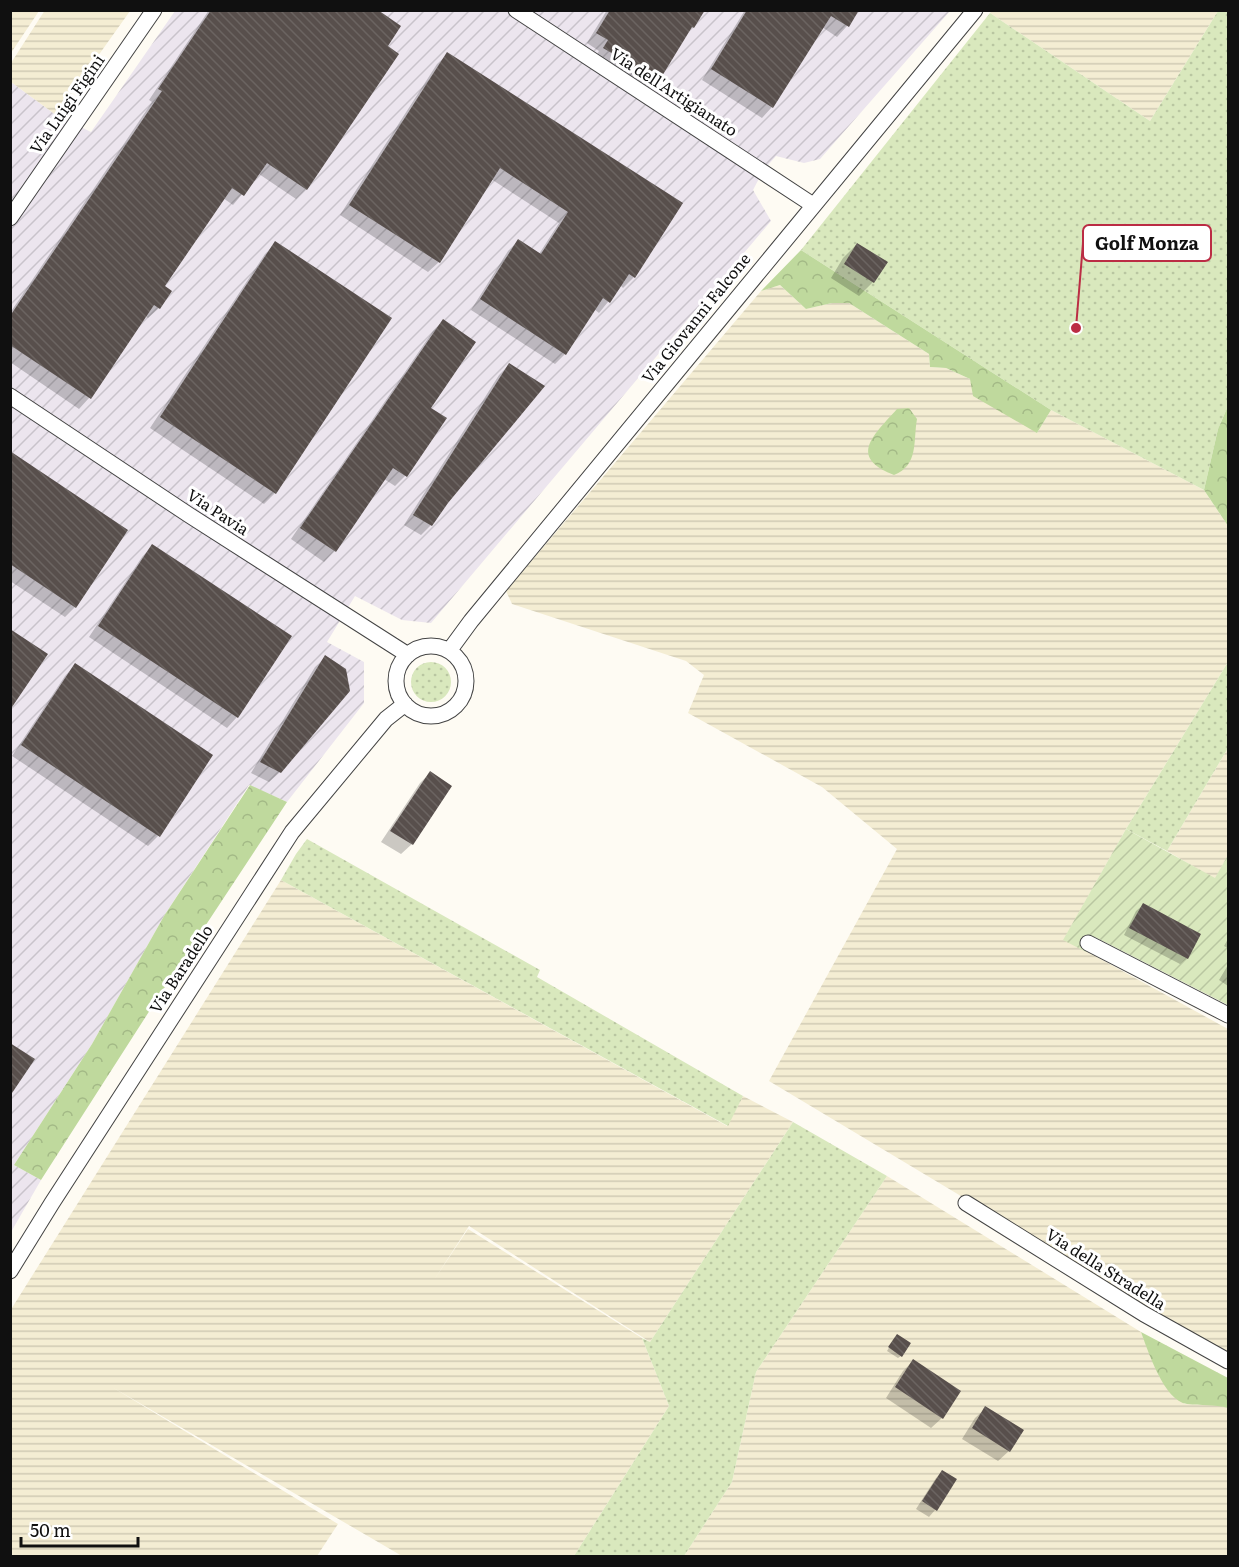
<svg xmlns="http://www.w3.org/2000/svg" width="1239" height="1567" viewBox="0 0 1239 1567" font-family="Literata,serif">
	<style>
		.industrial { fill: url(#industrial-furrows) }
		.farmland { fill: url(#farmland-rules) }
		.grass { fill: url(#grass-dots) }
		.forest { fill: url(#forest-crowns) }
		.garden { fill: url(#garden-furrows) }
		.shadow { fill: #0003 }
		.building { fill: url(#building-back-hatch) }
		.lines { fill: none; stroke-linecap: round; stroke-linejoin: round }
		.street-casing { stroke: #434343; stroke-width: 17 }
		.street { stroke: #fff; stroke-width: 15 }
		.labels { text-anchor: middle; stroke-width: 6; stroke-linejoin: round; paint-order: stroke }
		.street-label { font-size: 16px; fill: #101010; stroke: #fff }
		.leader { fill: none; stroke: #bb2c44; stroke-width: 2 }
		.callout-dot { fill: #bb2c44; stroke: #fff; stroke-width: 2 }
		.callout { fill: #fff; stroke: #bb2c44; stroke-width: 2 }
		.callout-label { font-size: 18px; text-anchor: middle; font-weight: bold; fill: #101010 }
	</style>
	<defs>
		<pattern id="industrial-furrows" width="10" height="10" patternUnits="userSpaceOnUse" patternTransform="scale(1.5)"><rect width="10" height="10" fill="#ece5ee"/><path d="M-1 1l2-2M0 10L10 0M9 11l2-2" fill="none" stroke="#c9c3cb"/></pattern>
		<pattern id="farmland-rules" width="6" height="5" patternUnits="userSpaceOnUse" patternTransform="scale(1.5)"><rect width="6" height="5" fill="#f4edd3"/><path d="M0 2.5h6" fill="none" stroke="#d0cab4"/></pattern>
		<pattern id="grass-dots" width="8" height="8" patternUnits="userSpaceOnUse" patternTransform="scale(1.5)"><rect width="8" height="8" fill="#d9e8bd"/><path d="M2 2h.1M6 6h.1" fill="none" stroke="#b9c6a1" stroke-width="1.8" stroke-linecap="round"/></pattern>
		<pattern id="forest-crowns" width="20" height="18" patternUnits="userSpaceOnUse" patternTransform="scale(1.5)"><rect width="20" height="18" fill="#bfd99d"/><path d="M2 6a3 3 0 1 1 6 0M12 15a3 3 0 1 1 6 0" fill="none" stroke="#a3b986"/></pattern>
		<pattern id="garden-furrows" width="10" height="10" patternUnits="userSpaceOnUse" patternTransform="scale(1.5)"><rect width="10" height="10" fill="#d9e8bd"/><path d="M-1 1l2-2M0 10L10 0M9 11l2-2" fill="none" stroke="#b9c6a1"/></pattern>
		<pattern id="building-back-hatch" width="6" height="6" patternUnits="userSpaceOnUse" patternTransform="scale(1.5)"><rect width="6" height="6" fill="#584f4c"/><path d="M-1 5l2 2M0 0l6 6M5-1l2 2" fill="none" stroke="#6b6461"/></pattern>
	</defs>
	<rect width="100%" height="100%" fill="#fefbf3"/>
	<path class="industrial" d="M175,11H950L820,159L804,163L776,156L763,171L753,190L771,221L431,623L402,620L355,596L327,642L364,662V703L287,802L249,785L164,916L92,1044L14,1165L41,1180L11,1232V82L56,115L91,132Z"/>
	<path class="farmland" d="M11,10L39,11L11,53L10,11Z
		M45,10L130,11L56,115L11,82V63Z
		M992,10L1218,11L1150,121L990,13Z
		M780,285L806,309L832,303H849L929,354L930,367L946,368L970,379L1037,433L1051,410L1204,490L1228,526V662L1126,829L1064,939L1228,1029V1354L1178,1326L769,1081L897,849L822,787L688,713L704,675L686,661L512,604L506,591L761,291Z
		M1228,748V855L1215,879L1167,851Z
		M281,880L727,1126L743,1096L793,1122L650,1342L469,1226L434,1280L468,1229L642,1338L669,1406L574,1556H402L112,1387L338,1524L317,1556H11L10,1311Z
		M887,1176L1141,1332L1158,1374L1172,1395L1185,1404L1219,1405L1228,1408V1556H684L732,1482L756,1372Z"/>
	<path class="grass" d="M1218,11H1228V406L1218,429L1204,490L1051,410L801,250L990,13L1150,121Z
		M411 682a20 20 0 1 1 40 0a20 20 0 1 1-40 0Z
		M1228,662V748L1167,851L1126,829Z
		M307,839L540,970L537,977L743,1096L728,1126L281,880L296,854Z
		M793,1122L887,1176L756,1372L732,1482L684,1556H574L669,1406L642,1338L650,1342Z"/>
	<path class="forest" d="M801,250L1051,410L1037,433L973,396L970,379L946,368L930,367L929,354L849,303H832L806,309L780,285L761,291Z
		M1228,406V526L1204,490L1218,429Z
		M909,408L917,419C913,441 919,465 894,475C847,457 874,435 897,409Z
		M250,785L287,802L159,996L41,1180L14,1165L92,1044L164,916Z
		M1141,1332L1228,1378V1408C1214,1404 1201,1406 1187,1404C1164,1401 1148,1351 1141,1332Z"/>
	<path class="garden" d="M1126,829L1215,878L1228,855V1005L1095,937L1086,952L1063,940Z"/>
	<path class="shadow" d="M209,10H376L386,47L306,189L296,199L259,174L233,205L223,198L163,286L159,308L148,318L145,316L89,398L79,409L10,362V313L152,102L149,100Z
		M607,10H703L686,33L657,81L647,91L594,59L599,51L587,43Z
		M745,10H857L847,26L837,37L822,27L772,107L762,118L702,80Z
		M448,54L634,277L623,288L621,286L599,313L594,309L565,354L555,364L471,310L508,251L518,241L539,254L559,223L491,179L439,262L428,272L340,215L437,64Z
		M276,243L390,319L275,493L264,504L150,428L265,254Z
		M857,244L873,282L859,296L831,278L843,258Z
		M443,321L429,408L445,419L405,476L395,486L384,479L334,551L324,562L291,539L433,331Z
		M509,365L447,502L431,525L421,535L404,525L499,375Z
		M10,453L75,607L65,617L10,581Z
		M152,546L237,717L227,728L89,637L142,557Z
		M326,657L280,772L269,782L251,773L315,667Z
		M75,665L158,836L148,846L12,756L65,676Z
		M430,773L412,844L401,854L381,842L420,783Z
		M1143,905L1187,958L1180,964L1124,935L1136,911Z
		M1228,939V948L1224,946Z
		M1228,965V986L1219,980Z
		M894,1339L901,1356L898,1358L887,1351Z
		M913,1361L942,1418L931,1428L886,1398L903,1371Z
		M986,1408L1009,1451L998,1461L962,1439L975,1418Z
		M943,1471L935,1510L929,1517L916,1509L936,1478Z"/>
	<path class="building" d="M211,10H378L401,26L388,46L399,54L307,190L267,163L244,196L232,188L165,286L172,291L160,309L154,305L91,399L10,345V316L162,91L158,89Z
		M610,10H705L694,28L692,27L659,81L603,48L608,40L596,33Z
		M747,10H859L849,27L831,16L773,108L711,69Z
		M447,52L683,203L635,278L629,274L610,303L603,298L566,355L480,299L518,239L541,254L568,212L500,168L440,263L349,205Z
		M275,241L392,318L276,494L160,417Z
		M857,243L888,262L874,283L844,264Z
		M443,319L476,342L431,408L447,418L407,477L393,468L336,552L300,528Z
		M509,363L545,386L448,503L432,526L413,515Z
		M10,451L128,530L76,608L10,564Z
		M152,544L292,636L238,718L98,626Z
		M10,629L48,654L10,710Z
		M325,655L346,669L350,691L281,773L260,762Z
		M75,663L213,755L160,837L21,745Z
		M430,771L452,786L413,845L390,831Z
		M1143,903L1201,934L1188,959L1129,928Z
		M10,1043L35,1059L10,1096Z
		M897,1334L911,1343L902,1357L888,1347Z
		M913,1359L961,1391L943,1419L895,1387Z
		M985,1406L1024,1430L1010,1452L972,1428Z
		M942,1470L957,1479L937,1511L922,1501Z"/>
	<g class="lines">
		<g class="street-casing">
			<path id="street" d="M516,10L813,205
				M10,218L154,10
				M10,396L189,515L408,655
				M396 681a35 35 0 1 1 70 0a35 35 0 1 1-70 0Z
				M449,651L471,621L975,10
				M1088,943L1228,1015
				M966,1203L1144,1314L1228,1361
				M10,1271L52,1203L292,832L386,719L405,704"/>
		</g>
		<use href="#street" class="street"/>
	</g>
	<g class="labels">
		<g class="street-label">
			<text transform="translate(674 92) rotate(33)" y="6">Via dell'Artigianato</text>
			<text transform="translate(67 104) rotate(-55)" y="6">Via Luigi Figini</text>
			<text transform="translate(696 318) rotate(-51)" y="6">Via Giovanni Falcone</text>
			<text transform="translate(218 512) rotate(33)" y="6">Via Pavia</text>
			<text transform="translate(181 969) rotate(-57)" y="6">Via Baradello</text>
			<text transform="translate(1106 1269) rotate(32)" y="6">Via della Stradella</text>
		</g>
	</g>
	<path class="leader" d="M1076 328L1083 243"/>
	<circle class="callout-dot" cx="1076" cy="328" r="6"/>
	<rect class="callout" x="1083" y="225" width="128" height="36" rx="6"/>
	<g class="callout-label">
		<text x="1147" y="250">Golf Monza</text>
	</g>
	<rect width="1239" height="1567" fill="none" stroke="#101010" stroke-width="24"/>
	<path d="M21 1537v9h117v-9" fill="none" stroke="#101010" stroke-width="3"/>
	<text x="30" y="1537" font-size="18" fill="#101010" stroke="#ffffff" stroke-width="4.5" paint-order="stroke">50 m</text>
</svg>
